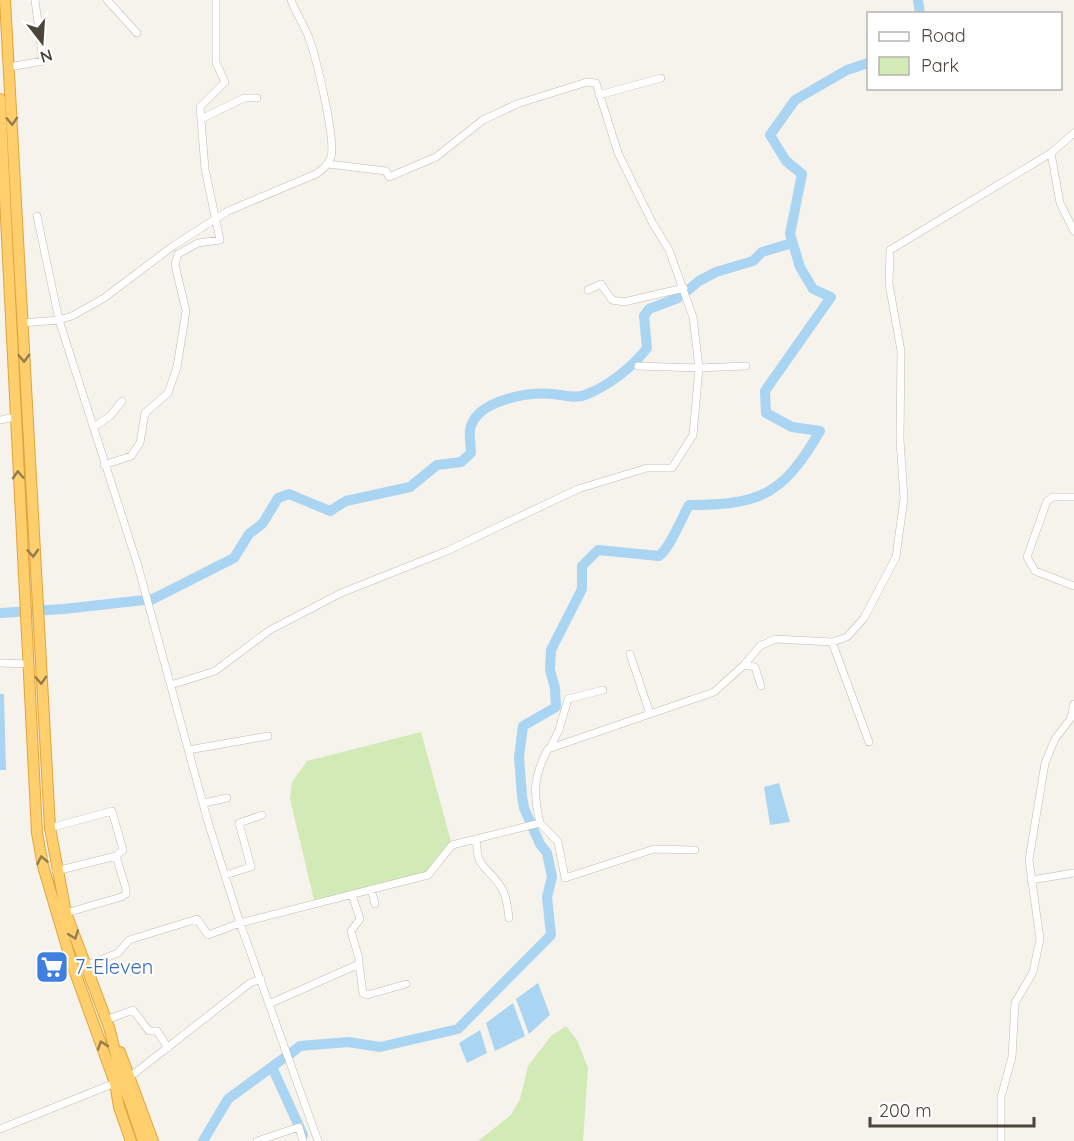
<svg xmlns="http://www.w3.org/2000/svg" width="1074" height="1141" viewBox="0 0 1074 1141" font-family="Quicksand,sans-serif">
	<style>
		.green { fill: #d2eab5 }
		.water { fill: #a9d4f2 }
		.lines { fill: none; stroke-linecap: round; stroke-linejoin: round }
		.river { stroke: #a9d4f2; stroke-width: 10 }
		.minor-casing { stroke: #c2bbae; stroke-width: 8 }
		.highway-casing { stroke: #e0a43c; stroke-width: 12 }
		.minor { stroke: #fff; stroke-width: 7 }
		.highway { stroke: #ffcf6e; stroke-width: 10 }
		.oneway { stroke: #937c4e }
		.labels { text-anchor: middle; stroke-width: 4.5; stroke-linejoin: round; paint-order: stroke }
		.shop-label { font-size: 20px; fill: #366cbe; stroke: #fff; text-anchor: start }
	</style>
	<rect width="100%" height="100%" fill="#f6f3ec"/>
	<path class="green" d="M421,732L452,845L428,875L315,904L290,799L292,782L307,761Z
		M566,1026L577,1040L588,1068L583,1141H478L511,1115L520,1099L528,1066L551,1036Z"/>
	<path class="water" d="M0,694H4L6,770H0Z
		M779,783L790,822L770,825L764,787Z
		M538,983L550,1015L529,1034L516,999Z
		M513,1003L525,1036L495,1051L486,1023Z
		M480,1030L487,1053L467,1063L459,1043Z"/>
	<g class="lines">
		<path class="river" d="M918,0L920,14
			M687,291L699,281L716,272L753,261L762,252L792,243
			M0,613L64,609L153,599L234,558L249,534L263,523L278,498L289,494L330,511L346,501L410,487L437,465L461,462L471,453C471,446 469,437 470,430C475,400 528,392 553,394C563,395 575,399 585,395C607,387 633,367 647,348L644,316L649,309L678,298
			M290,1054L300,1046L348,1042L380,1047L458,1029L551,935L547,897L552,877L547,853L540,844L524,808L522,796L519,757L523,726L556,707L555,688L550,670L551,650L582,589V566L598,550L659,556C670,548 681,519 689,505C762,505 783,494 820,431L792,427L766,413L765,391L831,297L813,289L800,267L790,234L802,174L786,161L770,135L795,100L847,70L868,63
			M272,1067L303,1135
			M203,1141L228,1099L284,1058"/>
		<g class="minor-casing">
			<path id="minor" d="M107,0L137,33
				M9,67L43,61L35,0
				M599,95L661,78
				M201,119L244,98H257
				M1074,133L1051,153L1060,203L1074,231
				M37,216L59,320L138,566L208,822L240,923L318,1141
				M588,290L601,284L612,300L624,302L684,288
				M22,323L59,320L72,316L104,298L173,246L228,211L316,174C323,169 328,165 331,157C336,138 316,58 309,38C304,25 296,13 291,0
				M638,366L699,368L746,366
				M0,420L15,417
				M94,427L110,416L122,401
				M104,465L131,456L140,443L145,413L168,393L177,367L186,311L175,265L178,254L198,243L220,240L205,169L200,107L225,82L216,63V0
				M1074,497H1053L1047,501L1027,557L1035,571L1074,586
				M832,642L869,742
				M630,654L650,714
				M0,663L28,664
				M744,665L760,646L775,639L832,642L847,637L864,618L896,557L904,498L900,440L901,351L889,284L890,250L1051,153
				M171,685L215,671L270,630L341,593L447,551L578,489L647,468H672L693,435L699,368L693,317L669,250L652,222L618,153L596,83L587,82L517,104L483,120L436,157L389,177L386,171L328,164
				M550,748L559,730L568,699L603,690
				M188,750L268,736
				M204,803L227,798
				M540,823C533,793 533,777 548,749L714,692L744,665L755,667L761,686
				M50,828L112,811L123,850L116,856
				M477,839C475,870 490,867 502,889C507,897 508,909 509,918
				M56,871L116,856L126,889V894L121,897L66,913
				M225,875L251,867L239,823L262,815
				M1031,880L1074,873
				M371,889L375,904
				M359,964L363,993L367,995L406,984
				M85,966L118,953L129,940L197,919L208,935L240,923L428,875L452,845L540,823L558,842L565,878L654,849L695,850
				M269,1004L359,964V959L351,931L360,919L352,895
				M106,1020L133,1010L149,1031H157L168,1048
				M131,1076L250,983L261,979
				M0,1129L115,1083
				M257,1141L299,1127L303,1141
				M1001,1141V1097L1012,1057L1015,1003L1033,972L1040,939L1029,860L1045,763L1055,739L1071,718L1074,704"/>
		</g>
		<g class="highway-casing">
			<path id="highway" d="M5,0L50,828L66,913L109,1027L122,1079L143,1141
				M0,99L37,833L43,866L72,964L115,1083L119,1107L131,1141
				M120,1052L153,1141"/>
		</g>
		<use href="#minor" class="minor"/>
		<use href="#highway" class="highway"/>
	</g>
	<defs><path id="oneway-chevron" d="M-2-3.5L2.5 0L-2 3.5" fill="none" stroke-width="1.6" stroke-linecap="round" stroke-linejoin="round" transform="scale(1.5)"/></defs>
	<g class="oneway">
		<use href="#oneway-chevron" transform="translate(12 121) rotate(87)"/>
		<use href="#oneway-chevron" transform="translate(24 358) rotate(88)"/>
		<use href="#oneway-chevron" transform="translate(18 475) rotate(-93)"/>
		<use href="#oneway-chevron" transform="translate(33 553) rotate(87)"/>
		<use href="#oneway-chevron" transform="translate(41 680) rotate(87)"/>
		<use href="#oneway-chevron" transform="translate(42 860) rotate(-101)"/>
		<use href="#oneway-chevron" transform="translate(74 935) rotate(70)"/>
		<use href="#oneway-chevron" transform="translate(102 1045) rotate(-109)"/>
	</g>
	<defs>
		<g id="supermarket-square" transform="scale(1.725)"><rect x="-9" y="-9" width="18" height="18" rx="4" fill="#3f7fe0" stroke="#fff"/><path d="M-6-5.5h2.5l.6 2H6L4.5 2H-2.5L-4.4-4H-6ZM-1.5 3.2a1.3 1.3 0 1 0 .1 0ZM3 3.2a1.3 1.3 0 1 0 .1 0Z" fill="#fff"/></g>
	</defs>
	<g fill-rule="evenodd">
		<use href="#supermarket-square" x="52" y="967"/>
	</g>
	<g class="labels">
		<g class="shop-label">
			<text x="75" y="974">7-Eleven</text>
		</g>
	</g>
	<rect x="867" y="12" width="195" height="78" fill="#ffffff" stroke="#b7b4b0" stroke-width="1.5"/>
	<rect x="879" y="32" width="30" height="9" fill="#ffffff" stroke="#b7b4b0" stroke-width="1.5"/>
	<text x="921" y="42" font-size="18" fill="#4b4439">Road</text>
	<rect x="879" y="57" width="30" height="18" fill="#d2eab5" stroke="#b7b4b0" stroke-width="1.5"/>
	<text x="921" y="72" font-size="18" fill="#4b4439">Park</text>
	<g transform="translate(42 42) rotate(163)" stroke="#ffffff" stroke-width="4.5" paint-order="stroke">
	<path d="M0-4.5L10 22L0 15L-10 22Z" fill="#4b4439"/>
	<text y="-9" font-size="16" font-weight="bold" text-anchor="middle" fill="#4b4439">N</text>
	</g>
	<path d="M870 1117v9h164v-9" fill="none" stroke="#4b4439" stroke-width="3"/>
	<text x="879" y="1117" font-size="18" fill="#4b4439" stroke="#ffffff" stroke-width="4.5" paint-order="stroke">200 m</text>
</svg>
